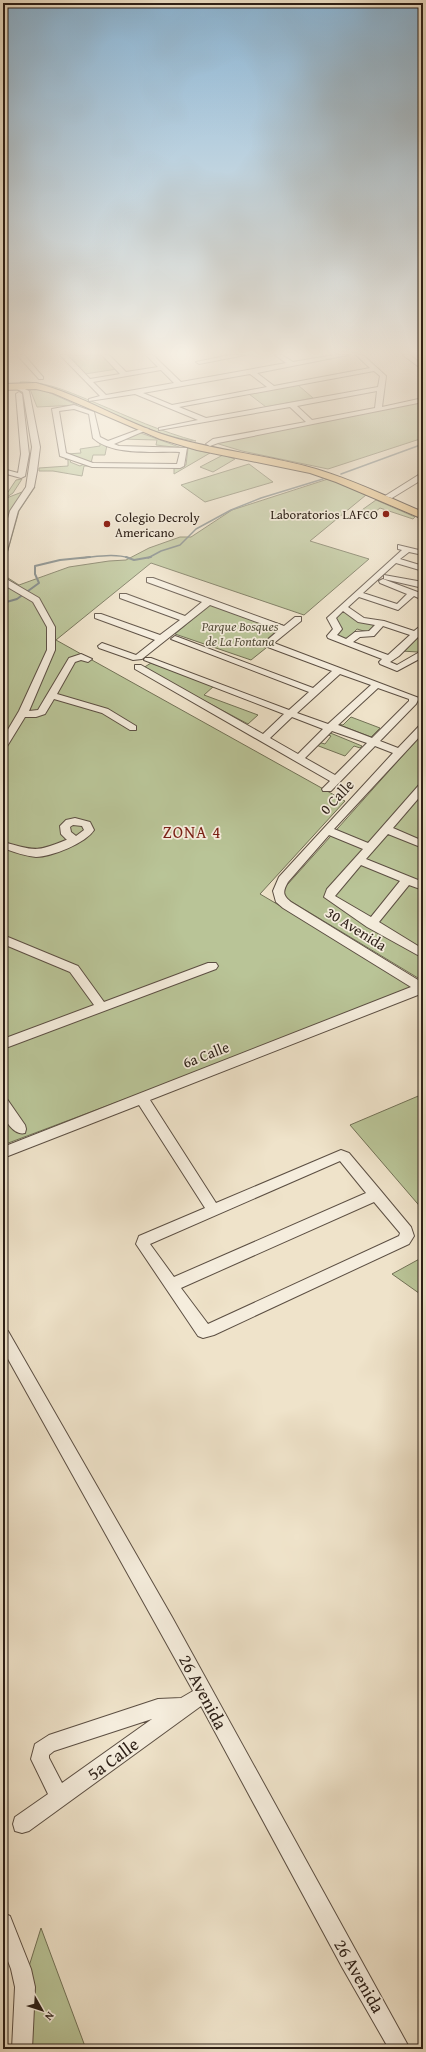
<svg xmlns="http://www.w3.org/2000/svg" width="426" height="2052" viewBox="0 0 426 2052" font-family="'Gentium Book Plus',serif">
	<style>
		.green { fill: #b9c497; stroke: #727156 }
		.lines { fill: none; stroke-linecap: round; stroke-linejoin: round }
		.stream-far1 { stroke: #717c7d; stroke-width: 1.5 }
		.stream { stroke: #717c7d; stroke-width: 2 }
		.minor-casing { stroke: #5c4f43; stroke-width: 2 }
		.major-casing { stroke: #2b1e16; stroke-width: 2 }
		.minor { fill: #f5eddd; fill-rule: evenodd }
		.major { fill: #e8c285; fill-rule: evenodd }
		.poi-dot { fill: #8f2418; stroke: #f5eddd; stroke-width: 1.5 }
		.labels { text-anchor: middle; stroke-width: 3.5; stroke-linejoin: round; paint-order: stroke }
		.far-poi-label { font-size: 13px; fill: #2b1e16; stroke: #f5eddd; text-anchor: end }
		.far-park-label { font-size: 13px; font-style: italic; fill: #56503d; stroke: #f5eddd }
		.street-label { font-size: 15px; fill: #2b1e16; stroke: #f5eddd }
		.quarter-label { font-size: 17px; letter-spacing: 1px; fill: #7a1f14; stroke: #f5eddd }
		.near-street-label { font-size: 18px; fill: #2b1e16; stroke: #f5eddd }
	</style>
	<rect width="100%" height="100%" fill="#efe3ca"/>
	<filter id="stains"><feTurbulence type="fractalNoise" baseFrequency=".005" numOctaves="4"/><feColorMatrix values="0 0 0 0 .2 0 0 0 0 .09 0 0 0 0 .02 0 0 0 .5 -.17"/></filter>
	<radialGradient id="worn" r=".72"><stop offset=".6" stop-color="#630" stop-opacity="0"/><stop offset="1" stop-color="#630" stop-opacity=".3"/></radialGradient>
	<path class="green" d="M66,355H103L117,369L85,374Z
		M20,382C47,381 71,393 96,403C129,417 162,432 196,441C155,437 97,407 59,390L48,387L20,384Z
		M298,385L313,398L266,407L249,394Z
		M30,389H41L77,405L37,407Z
		M423,400V438L328,469L242,451L212,442Z
		M138,432L182,448L156,445L157,440L120,439Z
		M100,442L107,445L105,455H93L91,463L67,454L81,453L80,449L100,446Z
		M188,448L210,453L174,474V467L186,465Z
		M223,455L235,459L213,472L200,467Z
		M70,458L73,459L70,462L80,466L84,464L89,466H84L82,476L53,471H39V468L68,466V460L65,459Z
		M249,464L273,482L205,502L181,485Z
		M22,479L13,493L4,499L35,487L19,511L3,568L5,576L19,585L69,567L109,561L126,560L149,548L180,537H191L232,510L328,479L340,482L366,495L310,541L369,559L304,615L151,563L56,640L345,801L260,894L420,988L3,1145V493L8,492L16,480Z
		M376,500L415,517L413,519L380,508L370,516L359,512Z
		M213,602L283,625L265,641L271,644L251,660L175,634Z
		M342,608C353,618 361,623 376,624L367,632L357,629L345,641L333,636L334,616Z
		M417,636L423,638V648L418,652L401,651Z
		M151,663L214,686L204,695L258,715L248,724L143,668Z
		M351,717L380,728L371,737L337,724L343,725Z
		M328,732L362,746L360,748L354,746L345,756L316,745L318,742L325,744L331,736L326,734Z
		M423,733V981L279,894Z
		M423,1094V1210L350,1125Z
		M423,1257V1296L392,1274Z
		M41,1928L86,2049H25V1979Z"/>
	<g class="lines">
		<path class="stream-far1" d="M341,474L423,444
			M80,558C95,557 114,553 129,558
			M148,558L161,551L180,545L196,529L231,510L261,498L323,479"/>
		<path class="stream" d="M126,557L134,560L151,557
			M3,603L17,599L39,583L35,574V566L60,560L90,557"/>
		<g class="minor-casing">
			<path id="minor" d="M17,355H24L43,377V379H39Z
				M60,355H67L90,379L120,374L102,355H109L126,372L158,367L146,355H153L181,382L286,363L275,355H282L293,362L334,355H348L257,373L274,386L370,368L356,355H363L386,376L382,407L423,398V402L218,443L210,446L206,444L213,439L306,422L290,407L159,430V428L198,420L135,394L89,401V399L100,396ZM161,370L174,383L106,395L93,382ZM374,371L380,376L378,387L206,418L179,407ZM250,374L267,387L172,405L143,393ZM377,391L375,408L312,420L297,406Z
				M230,355H245L199,364L196,362Z
				M403,355H410L423,365V370Z
				M18,386L29,391L40,447L37,471L34,487L18,511L7,551L3,553V537L10,511L26,487L32,447L23,392L15,388Z
				M19,392L22,394L29,454L25,476L21,478L3,473V469L18,473L21,454L16,394Z
				M74,405L94,412L100,437L108,441L143,428L149,429L114,444L119,446L187,448L184,466L180,468L92,467L60,456L52,409ZM74,409L89,414L93,438C112,456 155,451 180,452L177,464L93,463L66,453L59,411Z
				M420,474H423V479L392,498L385,496Z
				M398,545L423,551V555L409,552L400,559L423,566V571L396,563L363,593L397,604L407,594L380,583L379,581L383,579L423,594V600L414,596L398,610L359,597L348,607L364,618L384,621L414,631L423,624V639L418,637L399,656L390,662L397,665L423,650V657L397,671L380,664L379,662L382,659L328,638L327,636L333,629L327,618L402,550L398,549ZM343,611L358,622L375,625L369,631L355,632L346,639L337,635L342,629L336,618ZM383,626L410,635L388,655L353,642L360,637L374,636Z
				M384,575L423,582V588L384,579Z
				M3,577L39,598L55,627V650L29,711L38,710L69,658L81,654L92,659L88,662L81,660L75,662L57,694L108,709L136,726V730H130L102,713L54,699L45,714L36,717H25L6,748L3,749V738L19,711L47,650V627L33,602L4,585Z
				M147,578H153L284,626L295,617H301V621L274,643L419,698L416,704L380,741L398,748L420,725L423,724V733L334,829L368,843L419,785L423,784V793L393,828L423,841V848L388,834L366,859L423,882V890L409,885L379,922L423,949V958L367,927L324,897L327,889L363,849L329,835L288,882C283,891 282,895 291,902L423,983V993L150,1100L216,1203L341,1150L349,1153L381,1191L411,1227L414,1236L409,1244L214,1335L203,1338L198,1336L136,1244L139,1236L205,1208L139,1105L3,1158V1147L411,987L283,908L276,902L273,891L279,877L393,753L375,746L331,791H323L322,789L330,781L135,669V665H141L263,734L284,714L144,660L145,658H151L289,710L309,692L171,639L175,636L178,637L313,688L332,671L265,646V642L279,630L210,605L142,659L133,660L99,648L98,646L102,643L136,655L155,640L95,618V614H101L160,635L180,620L120,598V594H126L185,616L202,602L147,582ZM340,674L371,685L328,724L297,713ZM378,688L409,699V701L372,738L338,725ZM292,717L323,729L298,754L270,738ZM332,731L367,743L335,775L305,758ZM361,865L400,881L371,917L335,896ZM340,1161L366,1193L174,1277L150,1244ZM374,1202L400,1233L399,1236L208,1324L181,1288Z
				M75,818L90,822L94,830C86,843 51,857 36,857C25,856 14,852 3,848V842C34,850 35,853 66,840H67L61,834L60,826L66,820ZM73,825L82,826L84,830L76,836L71,832L70,827Z
				M3,935L78,966L104,1002L208,963H216L218,966L216,969L3,1049V1039L94,1005L70,972L3,944Z
				M3,1098L7,1099L25,1125L26,1129L25,1133C15,1136 4,1121 3,1112C2,1107 3,1102 3,1098Z
				M3,1329L8,1331L172,1617L410,2049H389L342,1967L201,1706L29,1831L22,1833L15,1831L13,1824L15,1817L48,1794L31,1759L35,1744L49,1735L158,1699L181,1698L193,1691L3,1350ZM152,1719L62,1783L49,1758V1755L54,1751Z
				M3,1913L10,1916L31,1969L35,1987L32,2049H12L15,1987L11,1969L3,1948Z"/>
		</g>
		<g class="major-casing">
			<path id="major" d="M36,383C82,395 123,422 168,436C217,451 268,455 316,469C353,480 388,497 423,512V519L336,482L310,473L197,450L160,439L53,393L36,389L3,390V384Z"/>
		</g>
		<use href="#minor" class="minor"/>
		<use href="#major" class="major"/>
	</g>
	<linearGradient id="sky" x2="0" y2="1"><stop stop-color="#8bb7d8"/><stop offset="0.55" stop-color="#f8f2e7"/><stop offset="1" stop-color="#f8f2e7" stop-opacity="0"/></linearGradient>
	<rect width="426" height="642" fill="url(#sky)"/>
	<g class="poi-dot">
		<circle cx="386" cy="514" r="4"/>
		<circle cx="107" cy="524" r="4"/>
	</g>
	<g class="labels">
		<g class="far-poi-label">
			<text x="378" y="519">Laboratorios LAFCO</text>
			<text x="115" y="522" text-anchor="start">Colegio Decroly<tspan x="115" dy="15">Americano</tspan></text>
		</g>
		<g class="far-park-label">
			<text x="240" y="631">Parque Bosques<tspan x="240" dy="15">de La Fontana</tspan></text>
		</g>
		<g class="street-label">
			<text transform="translate(337 797) rotate(-47)" y="5">0 Calle</text>
			<text transform="translate(356 929) rotate(32)" y="5">30 Avenida</text>
			<text transform="translate(206 1055) rotate(-21)" y="5">6a Calle</text>
		</g>
		<g class="quarter-label">
			<text x="192" y="838">ZONA 4</text>
		</g>
		<g class="near-street-label">
			<text transform="translate(203 1692) rotate(62)" y="6">26 Avenida</text>
			<text transform="translate(113 1759) rotate(-36)" y="6">5a Calle</text>
			<text transform="translate(359 1976) rotate(60)" y="6">26 Avenida</text>
		</g>
	</g>
	<rect width="426" height="2052" fill="none" stroke="#efe3ca" stroke-width="16"/>
	<rect x="4" y="4" width="418" height="2044" fill="none" stroke="#2b1e16" stroke-width="2"/>
	<rect x="8" y="8" width="410" height="2036" fill="none" stroke="#2b1e16"/>
	<g transform="translate(42 2010) rotate(129)" stroke="#f5eddd" stroke-width="3" paint-order="stroke">
	<path d="M0-3L7 15L0 10L-7 15Z" fill="#2b1e16"/>
	<text y="-6" font-size="11" font-weight="bold" text-anchor="middle" fill="#2b1e16">N</text>
	</g>
	<rect width="100%" height="100%" filter="url(#stains)"/>
	<rect width="100%" height="100%" fill="url(#worn)"/>
</svg>
